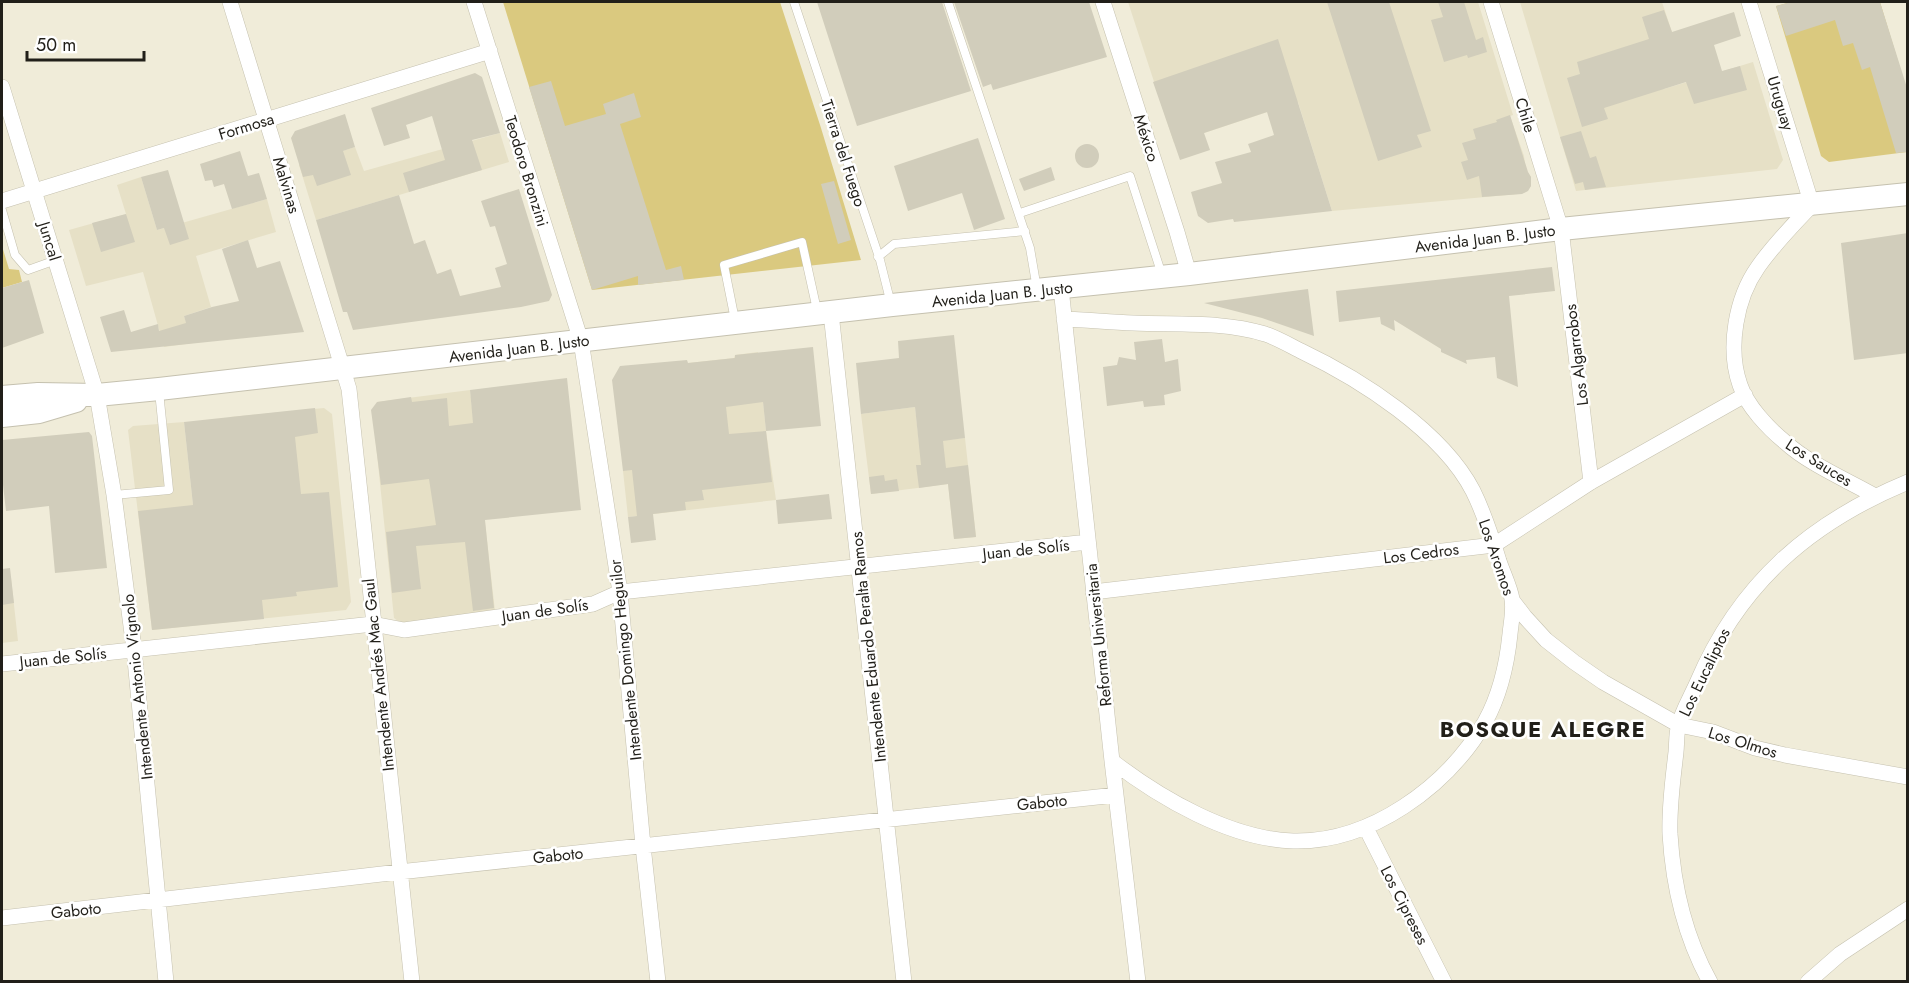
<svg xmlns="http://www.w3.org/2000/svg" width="1909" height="983" viewBox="0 0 1909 983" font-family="Jost,sans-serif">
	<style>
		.built { fill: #e6e0c6 }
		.green { fill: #dac97f }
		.building { fill: #d1cdbb; fill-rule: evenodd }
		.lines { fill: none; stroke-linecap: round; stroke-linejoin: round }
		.service-casing { stroke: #c5c1af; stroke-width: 9 }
		.minor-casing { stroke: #c5c1af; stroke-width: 16 }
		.primary-casing { stroke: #c5c1af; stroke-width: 24 }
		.service { stroke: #fff; stroke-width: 8 }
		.minor { stroke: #fff; stroke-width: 15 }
		.primary { stroke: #fff; stroke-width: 22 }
		.labels { text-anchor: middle; stroke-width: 5; stroke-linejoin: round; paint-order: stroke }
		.street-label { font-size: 16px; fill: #211f19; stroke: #fff }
		.district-label { font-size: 22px; font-weight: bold; letter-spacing: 1.5px; fill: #211f19; stroke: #fff }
	</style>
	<rect width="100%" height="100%" fill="#f0ecd9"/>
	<path class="built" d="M1128,2H1478L1513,115L1510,116L1524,156L1526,170L1531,177V186L1526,192L1518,194L1332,211L1298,102L1174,143Z
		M1520,2H1662L1672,32L1664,89L1753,62L1783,160L1777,169L1576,191Z
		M500,133L509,162L316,220L299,165L355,147L364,171Z
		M141,177L157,230L267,199L276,232L196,256L211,307L184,316L193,343L164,347L143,272L86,286L69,230L126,214L117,185Z
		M758,352L766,431L776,500L628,517L623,471L688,363L734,358L735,355Z
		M470,390L495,611L402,624L394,618L375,435L377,402Z
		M915,407L919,443L965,438L976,537L954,539L948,484L871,494L861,414Z
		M324,408L332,414L351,602L346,610L152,630L128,430L133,426L184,422L193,505L239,501L230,417Z
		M2,578H11L18,641L2,643Z"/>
	<path class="green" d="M503,2H780L821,128L861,260L592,290Z
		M1791,2H1880L1907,91V152L1829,162L1821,156L1776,6Z
		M2,246L9,269L19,270L22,282L2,288Z"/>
	<path class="building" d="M817,2H942L971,91L857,126Z
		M954,2H1089L1107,57L993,90L991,84L983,87Z
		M1327,2H1389L1431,131L1417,135L1422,147L1378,161Z
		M1438,2H1464L1476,40L1483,37L1487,52L1468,58L1467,55L1444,62L1431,20L1443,17Z
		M1791,2H1880L1908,91V152L1896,153L1870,67L1862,70L1853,43L1843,46L1835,20L1786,36L1776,6Z
		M1664,10L1672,32L1734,12L1741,36L1714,45L1722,71L1740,66L1747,90L1694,104L1686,82L1604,108L1608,119L1582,127L1567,78L1580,74L1577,62L1649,39L1642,17Z
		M1278,39L1332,211L1234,222L1233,219L1208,223L1198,216L1191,192L1222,183L1215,162L1251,152L1248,144L1274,135L1267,112L1204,133L1210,150L1180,160L1153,82Z
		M475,73L482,77L500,133L472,140L482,170L409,192L403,173L445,160L432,116L406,125L410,138L384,146L371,108Z
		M551,81L565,126L606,114L603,104L634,93L641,117L620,124L666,270L681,266L684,280L638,285V276L592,290L529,87Z
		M345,114L355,147L343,151L351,175L317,186L313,175L303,177L291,138L295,131Z
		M1510,115L1528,172L1531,177V186L1528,191L1522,194L1482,197L1479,176L1467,180L1461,162L1468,160L1462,143L1476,139L1473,129L1497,122L1496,120Z
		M1581,131L1590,158L1596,156L1606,187L1585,190L1583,182L1575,184L1560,137Z
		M978,138L1005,219L974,230L962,193L908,211L894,166Z
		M1075 156a12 12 0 1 1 24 0a12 12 0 1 1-24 0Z
		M240,151L248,176L259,173L267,199L232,209L224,184L214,187L212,180L205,181L200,164Z
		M1051,167L1055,180L1024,191L1019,179Z
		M168,170L189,239L170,245L164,228L157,230L141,177Z
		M834,181L851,240L838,244L821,184Z
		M519,189L552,295L549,301L521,307L353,330L347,312H343L316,220L399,195L414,244L425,240L437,274L451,269L460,296L501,287L495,268L507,264L495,226L490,227L481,201Z
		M126,214L135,242L101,252L92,223Z
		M1908,233V353L1854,360L1841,243Z
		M248,240L257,268L280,261L304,332L111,352L100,317L124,310L131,332L158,324L159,331L186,323L184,316L212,307L239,301L222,249Z
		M1552,267L1555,291L1509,296L1518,387L1497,378L1495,357L1466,360L1467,364L1441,352V349L1394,320L1395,331L1381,324L1380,317L1339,322L1336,291Z
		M29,280L44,333L2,348V288Z
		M1308,289L1314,336L1262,318L1204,303Z
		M954,335L965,438L943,441L946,468L968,465L976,537L954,539L948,484L919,488L916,465H921L915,407L861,414L856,363L899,358L898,341Z
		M1162,339L1165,362L1178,359L1181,391L1164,395L1165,405L1144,407L1143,401L1107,406L1103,367L1117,365L1119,357L1136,360L1134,342Z
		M813,347L821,426L766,431L772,482L702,490L704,500L685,502L686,510L653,514L656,540L631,543L628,517L637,516L632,470L623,471L612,380L620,366L687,360L688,363L735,358V355ZM763,402L766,431L729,434L726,407Z
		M567,378L581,510L485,520L494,608L473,611L465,542L416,546L421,589L392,593L386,532L436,525L429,479L381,485L371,410L377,402L411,397L412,402L447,398L449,426L473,423L470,390Z
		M315,408L318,433L295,437L301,494L329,492L338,587L296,592L297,596L262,600L264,619L152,630L138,511L193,505L184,422Z
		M89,432L92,436L107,568L55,573L49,506L6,511L2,476V440Z
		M884,475L885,481L897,479L899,491L871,494L869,477Z
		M829,494L832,519L778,524L776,500Z
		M10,568L14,603L2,605V569Z"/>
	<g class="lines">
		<g class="service-casing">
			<path id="service" d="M794,2L880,260L891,304
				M948,2L1030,248L1037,289
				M2,210L15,255L28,270L56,260
				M1020,213L1130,176L1162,275
				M878,257L894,244L1025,231
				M735,320L724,265L802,242L817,310
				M114,495L169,490L159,391"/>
		</g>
		<g class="minor-casing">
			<path id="minor" d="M230,2L349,389L412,982
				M474,2L581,341L620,592L643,846L658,982
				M1103,2L1177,232L1189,274
				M1491,2L1561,229L1591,482
				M1749,2L1812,205C1793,225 1774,244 1758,267C1736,298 1727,348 1740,385C1747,406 1768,428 1785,442C1809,464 1847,480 1875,496
				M2,87L97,395L114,495L134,649L166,982
				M2,201L490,51
				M1061,288L1112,761L1138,982
				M831,313L904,982
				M1064,319C1087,320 1110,322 1133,323C1177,325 1222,321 1265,334C1277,338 1289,345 1301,351C1360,379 1442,431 1473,491C1484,513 1492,538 1499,561C1503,573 1510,587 1512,599C1514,610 1511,623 1510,634C1507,664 1500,695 1485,722C1447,787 1370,843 1293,841C1230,839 1160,798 1112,761
				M1093,592L1494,545L1591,482L1745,395
				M1512,600L1525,617L1546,640L1574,662L1603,682L1679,725L1713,732L1755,748L1785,755L1908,777
				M2,664L373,624L404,630L593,604L620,592L1088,542
				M1366,828L1444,982
				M2,918L399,872L1116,795
				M1710,982C1685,937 1673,884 1670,834C1669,806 1673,779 1676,752C1677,743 1676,733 1679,725C1682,711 1691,697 1697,683C1739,584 1809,523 1908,482
				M1808,982L1840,954L1908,909"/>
		</g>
		<g class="primary-casing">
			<path id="primary" d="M2,397L38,394L97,395L159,389L892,305L1189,274L1561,229L1908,194
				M2,416L39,412L76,401"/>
		</g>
		<use href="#service" class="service"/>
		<use href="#minor" class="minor"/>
		<use href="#primary" class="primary"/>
	</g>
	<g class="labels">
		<g class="street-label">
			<text transform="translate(1781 103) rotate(73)" y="6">Uruguay</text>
			<text transform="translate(1526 115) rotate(73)" y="6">Chile</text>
			<text transform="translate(246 126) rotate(-17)" y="6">Formosa</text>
			<text transform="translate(1147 138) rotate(72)" y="6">México</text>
			<text transform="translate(844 153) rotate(72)" y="6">Tierra del Fuego</text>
			<text transform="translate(527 171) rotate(73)" y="6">Teodoro Bronzini</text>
			<text transform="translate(287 185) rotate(73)" y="6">Malvinas</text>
			<text transform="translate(1485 238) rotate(-7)" y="6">Avenida Juan B. Justo</text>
			<text transform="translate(50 241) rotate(73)" y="6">Juncal</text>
			<text transform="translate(1002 294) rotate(-6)" y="6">Avenida Juan B. Justo</text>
			<text transform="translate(519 348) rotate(-7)" y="6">Avenida Juan B. Justo</text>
			<text transform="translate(1576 355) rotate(-97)" y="6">Los Algarrobos</text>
			<text transform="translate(1819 462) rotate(32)" y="6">Los Sauces</text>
			<text transform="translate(1026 549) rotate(-6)" y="6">Juan de Solís</text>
			<text transform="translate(1421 553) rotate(-7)" y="6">Los Cedros</text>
			<text transform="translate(1497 557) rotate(71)" y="6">Los Aromos</text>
			<text transform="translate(545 610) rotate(-8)" y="6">Juan de Solís</text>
			<text transform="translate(1098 635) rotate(-96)" y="6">Reforma Universitaria</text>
			<text transform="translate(868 647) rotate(-96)" y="6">Intendente Eduardo Peralta Ramos</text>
			<text transform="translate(63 657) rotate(-6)" y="6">Juan de Solís</text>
			<text transform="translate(625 660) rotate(-96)" y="6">Intendente Domingo Heguilor</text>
			<text transform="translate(1704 672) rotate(-64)" y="6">Los Eucaliptos</text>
			<text transform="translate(378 675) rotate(-96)" y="6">Intendente Andrés Mac Gaul</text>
			<text transform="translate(137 687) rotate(-96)" y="6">Intendente Antonio Vignolo</text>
			<text transform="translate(1743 742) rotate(17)" y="6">Los Olmos</text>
			<text transform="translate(1042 802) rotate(-6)" y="6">Gaboto</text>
			<text transform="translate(558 855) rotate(-6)" y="6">Gaboto</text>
			<text transform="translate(1405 905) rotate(63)" y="6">Los Cipreses</text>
			<text transform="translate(76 910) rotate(-6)" y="6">Gaboto</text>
		</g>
		<g class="district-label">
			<text x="1543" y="737">BOSQUE ALEGRE</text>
		</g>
	</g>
	<rect width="1909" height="983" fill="none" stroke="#211f19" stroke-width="6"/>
	<path d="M27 51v9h117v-9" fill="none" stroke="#211f19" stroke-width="3"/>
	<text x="36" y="51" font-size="18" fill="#211f19" stroke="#ffffff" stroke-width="4.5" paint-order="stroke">50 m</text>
</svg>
